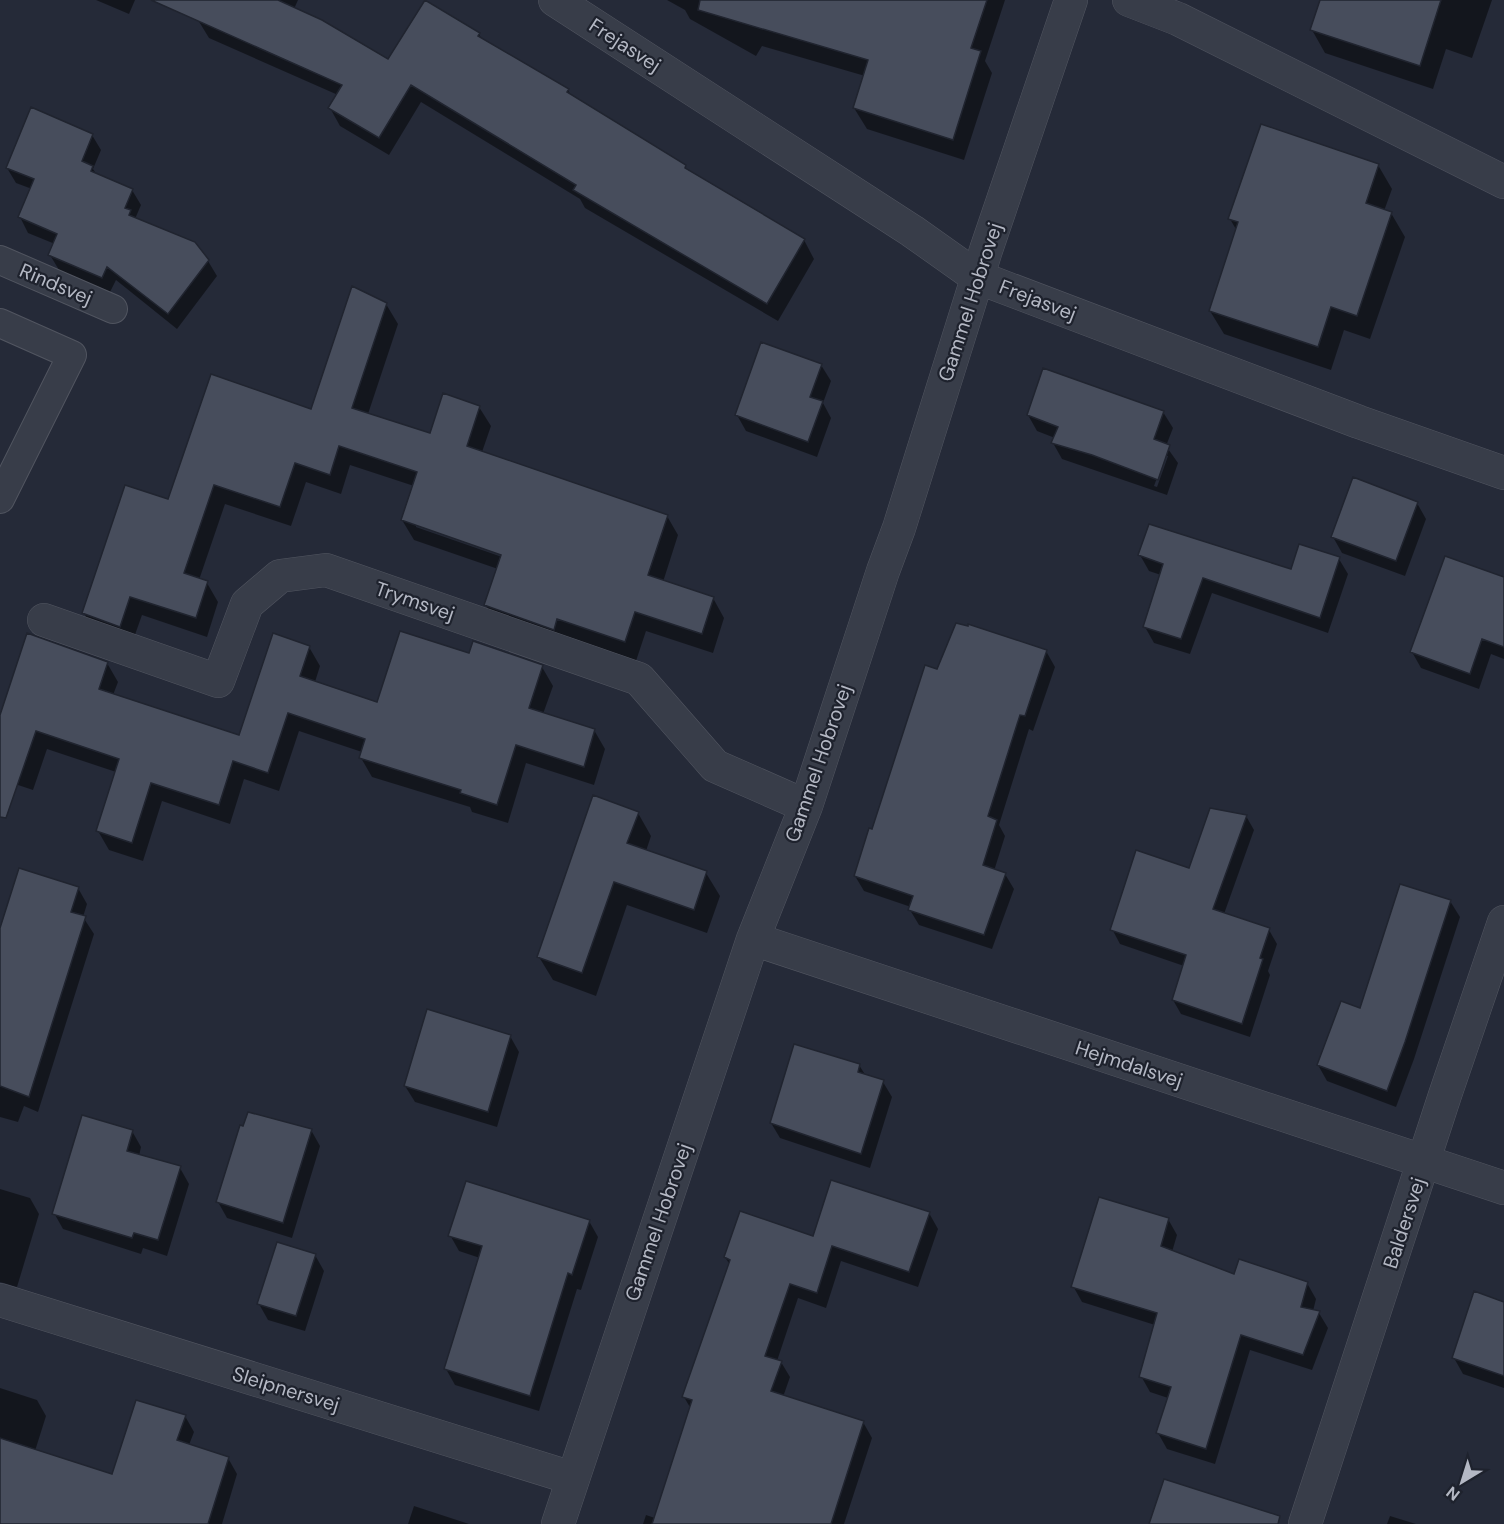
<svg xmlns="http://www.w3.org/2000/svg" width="1504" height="1524" viewBox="0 0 1504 1524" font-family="'DM Sans',sans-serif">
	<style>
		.shadow { fill: #0007; fill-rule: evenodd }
		.building { fill: #474d5c; stroke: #20242f; stroke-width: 1.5 }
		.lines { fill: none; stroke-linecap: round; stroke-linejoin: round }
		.service-casing { stroke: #515560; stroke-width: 30 }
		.minor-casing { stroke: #515560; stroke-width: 34 }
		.service { stroke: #383d49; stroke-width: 28 }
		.minor { stroke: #383d49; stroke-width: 33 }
		.labels { text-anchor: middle; stroke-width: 4.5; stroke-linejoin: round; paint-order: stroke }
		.street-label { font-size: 20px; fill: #b4b8c4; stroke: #1e222d }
	</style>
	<rect width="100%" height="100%" fill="#252a38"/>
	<path class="shadow" d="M96,0H135L129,14Z
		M207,0H298L294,9L389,62L479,34L482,40L568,90L571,96L685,166L689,172L804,240L814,259L778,321L585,208L580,199L421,102L389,155L340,126L330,108L338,95L209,38L198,20Z
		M667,0H1005L985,61L992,73L964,160L867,129L854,108L865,76L762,46L756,56L690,19L685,10Z
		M1321,0H1492L1472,58L1446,49L1433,89L1325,53L1312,30Z
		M92,135L101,150L93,169L97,175L132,190L141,205L135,219L208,261L217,276L177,329L116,280L110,292L59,270L50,255L55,244L28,233L20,217L32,189L16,183L7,168Z
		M1378,165L1392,189L1384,211L1391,213L1405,237L1370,339L1344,330L1331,370L1224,334L1210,311L1237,231L1230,219Z
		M386,304L398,324L368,414L431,435L479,407L491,426L482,452L667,516L678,535L663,582L713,598L724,618L713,653L646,631L636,661L497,625L486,605L498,569L414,540L402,520L414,486L350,465L341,494L306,482L291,526L225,504L199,580L207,583L218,602L207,637L142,615L131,646L95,633L84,613L169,501L312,411ZM416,524L509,556L508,559L416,527Z
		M821,365L831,381L823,403L831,418L817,457L746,431L737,415Z
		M1163,412L1173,428L1166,446L1178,463L1167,495L1062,459L1053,443L1055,438L1037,431L1028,415ZM1165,456H1168L1157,487L1154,486Z
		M1417,503L1426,519L1405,576L1342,553L1333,537Z
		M1140,555L1292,571L1339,559L1348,574L1328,633L1212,593L1190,654L1154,643L1145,627L1161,575L1149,571Z
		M1504,579V659L1491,654L1479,689L1421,668L1412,652Z
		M309,647L320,666L315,682L378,704L470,654L542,667L553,686L543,714L594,730L605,749L594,785L526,763L508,823L472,812L470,807L372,777L361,758L362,752L299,731L279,791L244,779L230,824L162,801L143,861L109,850L98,831L116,772L47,749L33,790L0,779V719L107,663L118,682L113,695L240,737Z
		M1046,651L1055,667L1033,731L1029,729L999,825L1005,836L994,871L1005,874L1014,889L992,949L919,925L910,910L911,907L864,891L855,876L938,671Z
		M638,813L651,836L646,851L706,873L720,896L707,933L627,905L596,996L553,980L539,957Z
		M1246,816L1254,830L1224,914L1269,930L1277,944L1268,971L1270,975L1250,1037L1181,1014L1173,1000L1184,966L1120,944L1112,929L1190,870Z
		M78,888L87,904L83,917L94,934L38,1112L24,1106L18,1122L0,1117V933Z
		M1450,901L1460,917L1414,1059L1396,1107L1327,1081L1318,1065Z
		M510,1036L519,1052L497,1127L415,1102L405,1086Z
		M859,1065L866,1076L883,1082L892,1097L870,1168L780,1138L771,1123Z
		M311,1130L320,1146L292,1238L227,1218L218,1202Z
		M132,1131L141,1147L139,1156L180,1168L189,1184L167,1256L143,1248L141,1254L63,1229L54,1213Z
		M0,1189L30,1198L39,1214L17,1287L0,1282Z
		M929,1213L938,1229L918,1287L841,1261L826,1308L798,1298L777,1361L781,1362L790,1377L783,1397L863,1422L872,1438L844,1524H643L646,1515L655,1518L691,1409L684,1397L730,1265L725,1257Z
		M1168,1219L1177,1235L1172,1252L1235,1276L1307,1283L1316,1299L1313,1311L1319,1313L1328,1328L1312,1370L1250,1350L1215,1464L1167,1449L1158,1433L1168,1398L1150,1392L1141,1376L1155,1325L1082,1302L1073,1286Z
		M589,1221L598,1237L581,1290L577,1289L539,1411L455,1385L446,1369L480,1258L459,1251L450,1235Z
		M315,1255L324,1271L305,1331L268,1320L259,1304Z
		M1504,1303V1388L1463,1374L1454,1358Z
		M0,1388L37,1400L46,1416L35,1451L113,1476L185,1416L194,1432L189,1445L228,1458L237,1474L222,1524H0Z
		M414,1506L469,1524H408Z
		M1390,1516L1416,1524H1387Z"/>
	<path class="building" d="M151,0H278L322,20L388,59L425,0L480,33L478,36L569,89L567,92L686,165L685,168L805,239L767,304L573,190L576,185L411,85L379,138L328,108L342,85Z
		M700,0H987L971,48L981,51L953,140L853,108L868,60L698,10Z
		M1320,0H1441L1420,66L1310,30Z
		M31,107L93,134L82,161L93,166L91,171L133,189L125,208L131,210L129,215L195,242L209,260L168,314L107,267L102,278L48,255L57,234L18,217L34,179L6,168Z
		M1261,124L1379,164L1366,203L1392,212L1357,316L1331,307L1318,347L1209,311L1238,222L1228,219Z
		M352,286L387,303L352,408L430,433L443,393L480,406L467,446L668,515L648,575L714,597L702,634L635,612L625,642L557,619L554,630L484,605L501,555L401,520L417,472L339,446L330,475L295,463L280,507L214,485L184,573L208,581L196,618L130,597L120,627L82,613L125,485L168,499L211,374L311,409Z
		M761,342L822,364L810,397L823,401L808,442L735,415Z
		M1043,368L1164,411L1154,439L1170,445L1158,480L1092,455L1051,443L1058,427L1027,415Z
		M1353,477L1418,502L1396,561L1331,537Z
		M1149,524L1291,569L1299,544L1340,557L1320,618L1203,578L1181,639L1143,627L1163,564L1138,555Z
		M1445,556L1504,577V647L1482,639L1470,674L1410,652Z
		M956,623L968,626V624L1047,650L1025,716L1020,715L988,816L997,820L983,865L1006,873L984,935L908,910L913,896L854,876L869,828L872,829L925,665L937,669Z
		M400,631L469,653L473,641L543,665L529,708L595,729L584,767L516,745L497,805L460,793L461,790L359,758L365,739L288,713L268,773L233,761L219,805L151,783L132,843L96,831L119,759L36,731L6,818L0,817V715L27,633L108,662L99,689L239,735L273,633L310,646L300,676L377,702Z
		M593,795L639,812L627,843L707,871L694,910L614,882L582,973L537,957Z
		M1210,808L1247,815L1213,909L1270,928L1260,958L1263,959L1242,1024L1172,1000L1186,955L1110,930L1136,850L1189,868Z
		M19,868L79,887L71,912L86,916L29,1097L0,1086V928Z
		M1400,884L1451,900L1405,1042L1387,1091L1317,1065L1341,1001L1360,1008Z
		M427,1009L511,1035L488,1112L404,1086Z
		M794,1044L860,1064L858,1072L884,1080L861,1154L770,1123Z
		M248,1112L312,1129L283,1223L216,1202L240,1125L243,1126Z
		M82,1115L133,1130L127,1151L181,1166L158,1240L134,1233L132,1238L52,1214Z
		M831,1180L930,1212L909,1272L832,1246L817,1293L790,1284L765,1356L782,1361L771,1391L864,1421L831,1524H652L692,1400L682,1397L730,1260L724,1257L740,1211L813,1236Z
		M466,1181L590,1220L572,1275L568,1273L530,1396L444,1369L482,1246L448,1236Z
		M1099,1197L1169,1218L1161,1246L1234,1274L1239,1259L1308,1282L1301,1307L1320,1311L1303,1355L1241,1335L1206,1449L1156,1433L1171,1387L1139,1377L1157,1313L1071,1287Z
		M277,1242L316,1254L296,1316L257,1304Z
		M1474,1291L1504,1302V1376L1452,1358Z
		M136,1400L186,1415L177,1440L229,1457L208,1524H0V1438L112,1474Z
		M1164,1479L1280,1516L1278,1524H1149Z"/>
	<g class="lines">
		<g class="service-casing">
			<path id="service" d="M0,260L113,309
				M0,323L72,355L0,499"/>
		</g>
		<g class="minor-casing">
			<path id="minor" d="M555,0L912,231L977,277L1359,422L1504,473
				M1129,0L1178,19L1504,182
				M44,620L218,681L247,604L280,576L326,570L639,679L715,766L806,806
				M753,939L1504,1188
				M0,1300L572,1478
				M558,1524L753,939L806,806L883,571L899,528L986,250L1071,0
				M1305,1524L1445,1095L1504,922"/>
		</g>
		<use href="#service" class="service"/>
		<use href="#minor" class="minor"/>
	</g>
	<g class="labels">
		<g class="street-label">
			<text transform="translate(625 45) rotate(33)" y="7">Frejasvej</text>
			<text transform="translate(56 284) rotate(23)" y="7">Rindsvej</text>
			<text transform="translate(1038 300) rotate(21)" y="7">Frejasvej</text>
			<text transform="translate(970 302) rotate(-72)" y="7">Gammel Hobrovej</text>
			<text transform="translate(415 601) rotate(19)" y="7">Trymsvej</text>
			<text transform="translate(818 763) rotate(-71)" y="7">Gammel Hobrovej</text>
			<text transform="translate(1129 1064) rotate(18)" y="7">Hejmdalsvej</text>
			<text transform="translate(658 1222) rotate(-71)" y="7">Gammel Hobrovej</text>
			<text transform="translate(1404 1223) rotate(-72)" y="7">Baldersvej</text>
			<text transform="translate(286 1389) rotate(17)" y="7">Sleipnersvej</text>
		</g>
	</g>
	<g transform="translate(1462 1482) rotate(218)" stroke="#1e222d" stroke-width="4.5" paint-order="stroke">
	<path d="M0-4.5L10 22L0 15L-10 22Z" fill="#b4b8c4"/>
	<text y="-9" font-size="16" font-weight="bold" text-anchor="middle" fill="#b4b8c4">N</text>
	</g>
</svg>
